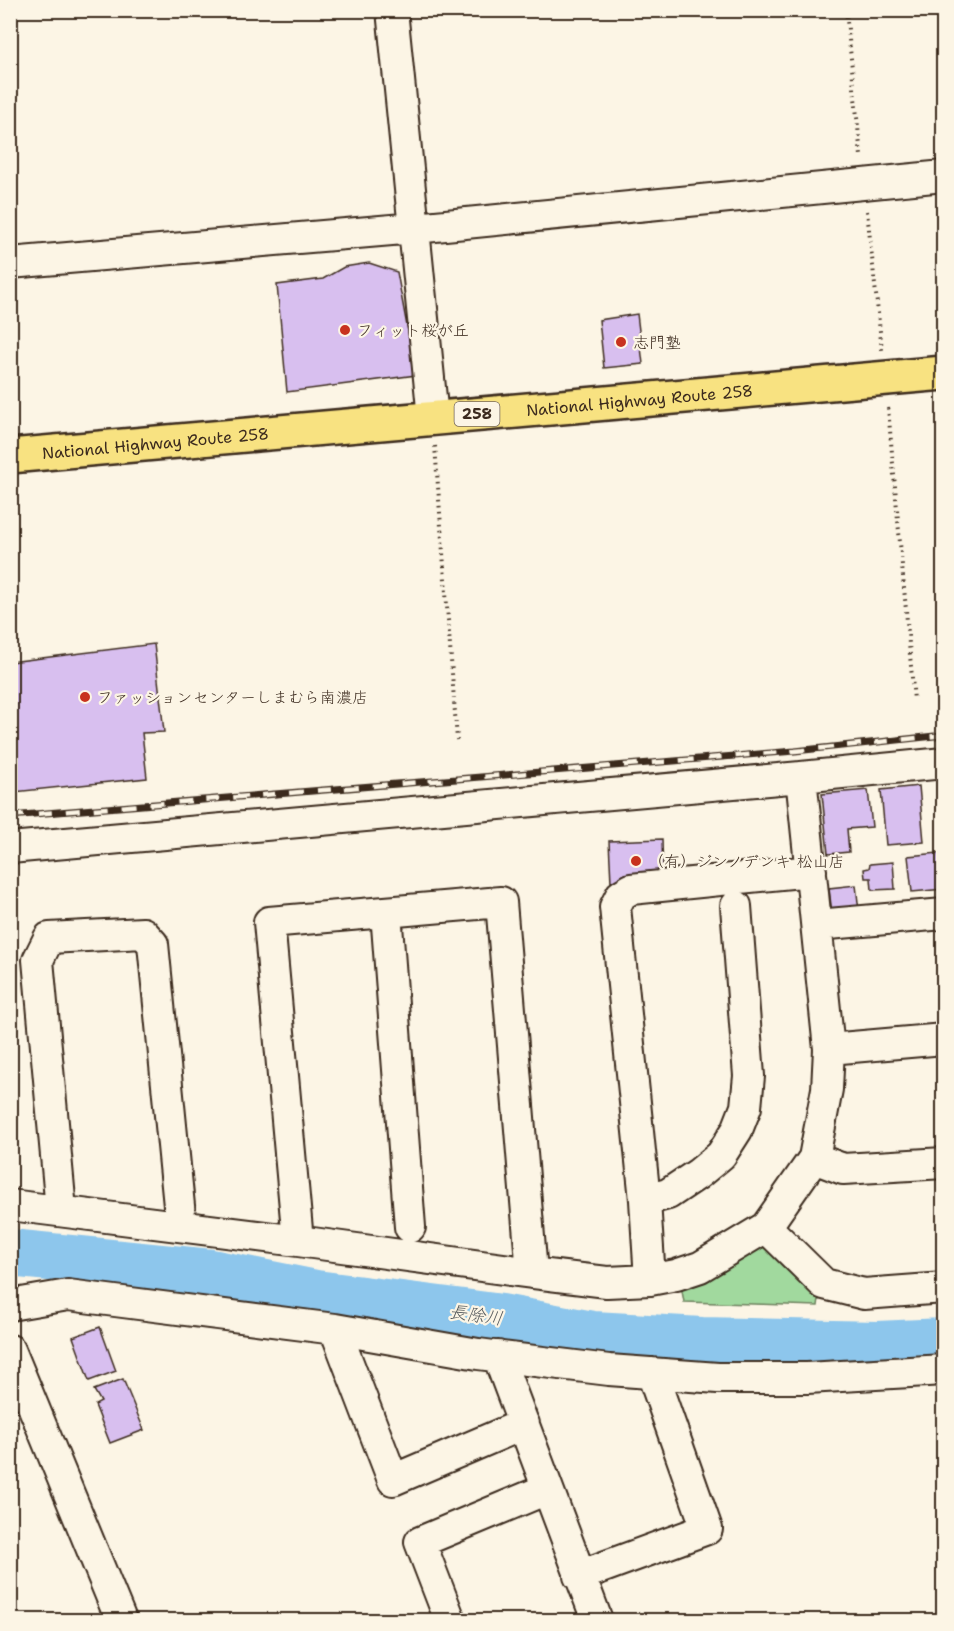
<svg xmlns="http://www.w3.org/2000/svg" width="954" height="1631" viewBox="0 0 954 1631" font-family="'Shantell Sans','Klee One',sans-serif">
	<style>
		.green { fill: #a1d99e; stroke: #6e825e; stroke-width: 1.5 }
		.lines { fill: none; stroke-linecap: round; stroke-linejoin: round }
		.river { stroke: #8dc6ec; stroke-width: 48 }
		.building { fill: #d8bfef; stroke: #3b2a1e; stroke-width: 1.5 }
		.minor-casing { stroke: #3b2a1e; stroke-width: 34 }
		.highway-casing { stroke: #3b2a1e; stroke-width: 38 }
		.path { stroke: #3b2a1e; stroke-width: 4; stroke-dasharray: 1.5 4.5; stroke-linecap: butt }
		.minor { stroke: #fcf5e5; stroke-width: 30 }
		.highway { stroke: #f8e281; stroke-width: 33 }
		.rail-casing { stroke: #3b2a1e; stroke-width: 7 }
		.rail { stroke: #fcf5e5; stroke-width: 4.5; stroke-dasharray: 14; stroke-linecap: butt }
		.poi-dot { fill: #c8321e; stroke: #fcf5e5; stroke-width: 2 }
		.labels { text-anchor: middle; stroke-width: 4.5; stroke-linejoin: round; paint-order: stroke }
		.shield { fill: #fcf5e5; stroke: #75675a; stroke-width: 1.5 }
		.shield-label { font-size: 15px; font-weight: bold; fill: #3b2a1e }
		.poi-label { font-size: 16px; fill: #3b2a1e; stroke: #fcf5e5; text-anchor: start }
		.street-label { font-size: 16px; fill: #3b2a1e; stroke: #fcf5e5 }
		.water-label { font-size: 18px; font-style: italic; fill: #54595c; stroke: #fcf5e5 }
	</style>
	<rect width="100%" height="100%" fill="#fcf5e5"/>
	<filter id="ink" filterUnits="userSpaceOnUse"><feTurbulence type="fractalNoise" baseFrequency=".0167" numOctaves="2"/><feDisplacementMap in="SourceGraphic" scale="12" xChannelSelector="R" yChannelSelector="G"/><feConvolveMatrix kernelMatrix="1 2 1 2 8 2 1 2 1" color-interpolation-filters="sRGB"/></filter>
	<g filter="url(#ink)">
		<path class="green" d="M765,1238L820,1291L818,1306L684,1302L681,1286Z"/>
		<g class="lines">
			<path class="river" d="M10,1253L211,1273L316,1294L502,1318L593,1335L702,1341L877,1345L944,1342"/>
		</g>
		<path class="building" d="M369,263L397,272L416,375L287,392L277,285L323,279L344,267Z
			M637,314L643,364L604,368L599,320Z
			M154,644L164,732L142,733L147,778L14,792L10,751V662Z
			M919,786L924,842L886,845L881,790Z
			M868,790L872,827L847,829L849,852L828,854L822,794Z
			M662,839L663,880L611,882L609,841Z
			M939,853L944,889L912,892L908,856Z
			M893,862L895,889L872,890L871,878H865L864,869L869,868L870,864Z
			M856,885L859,911L832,914L829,888Z
			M100,1327L116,1371L89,1381L73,1337Z
			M123,1379L144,1430L110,1443L95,1405L101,1402L94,1390Z"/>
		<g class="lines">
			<g class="minor-casing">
				<path id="minor" d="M392,10L433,418
					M10,263L415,228L944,176
					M10,848L801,777L944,763
					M386,912L410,1227
					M817,925L944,914
					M829,1049L944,1039
					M814,1158L843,1169L944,1163
					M645,1200L668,1194L698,1174L721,1155L737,1130L746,1107L749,1076L736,906
					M10,1205L298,1241L532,1273L607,1282L650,1280L676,1275L700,1267L766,1227L814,1158L827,1089L829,1049L801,777
					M61,1210L38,960L49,938L143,933L153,944L181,1226
					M766,1227L824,1284L864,1294L944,1288
					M298,1241L269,922L501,902L532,1273
					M650,1280L645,1200L615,907L621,895L631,889L811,871
					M10,1305L68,1295L335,1329L478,1354L609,1370L718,1378H807L944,1370
					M335,1329L393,1480L524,1424
					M10,1350L121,1620
					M498,1356L597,1620
					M579,1576L707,1529L652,1373
					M450,1620L420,1542L547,1489"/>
			</g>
			<g class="highway-casing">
				<g id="highway">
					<path id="s1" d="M10,456L944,373"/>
				</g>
			</g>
			<path class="path" d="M846,10L861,156
				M867,211L882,350
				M888,408L914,700
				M435,446L457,740"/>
			<use href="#minor" class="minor"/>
			<use href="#highway" class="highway"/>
			<g class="rail-casing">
				<path id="rail" d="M10,816L795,751L944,735"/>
			</g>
			<use href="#rail" class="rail"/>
		</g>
	</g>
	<g class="poi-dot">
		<circle cx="345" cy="330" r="6"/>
		<circle cx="621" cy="342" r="6"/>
		<circle cx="85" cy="697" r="6"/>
		<circle cx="636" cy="861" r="6"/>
	</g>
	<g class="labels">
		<rect class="shield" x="454.5" y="402" width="45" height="24" rx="4.5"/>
		<g class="shield-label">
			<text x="477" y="419">258</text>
		</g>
		<g class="poi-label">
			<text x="357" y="336">フィット桜が丘</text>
			<text x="633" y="348">志門塾</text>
			<text x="97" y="703">ファッションセンターしまむら南濃店</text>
			<text x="648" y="867">（有）ジンノデンキ 松山店</text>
		</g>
		<g class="street-label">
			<text dy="6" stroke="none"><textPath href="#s1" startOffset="632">National Highway Route 258</textPath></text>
			<text dy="6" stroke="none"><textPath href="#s1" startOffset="146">National Highway Route 258</textPath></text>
		</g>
		<g class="water-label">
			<text transform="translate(476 1315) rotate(8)" y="6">長除川</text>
		</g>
	</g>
	<rect width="954" height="1631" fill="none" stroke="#fcf5e5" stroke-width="36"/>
	<rect x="18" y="18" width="918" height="1595" fill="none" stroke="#3b2a1e" stroke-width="2" filter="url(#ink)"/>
</svg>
